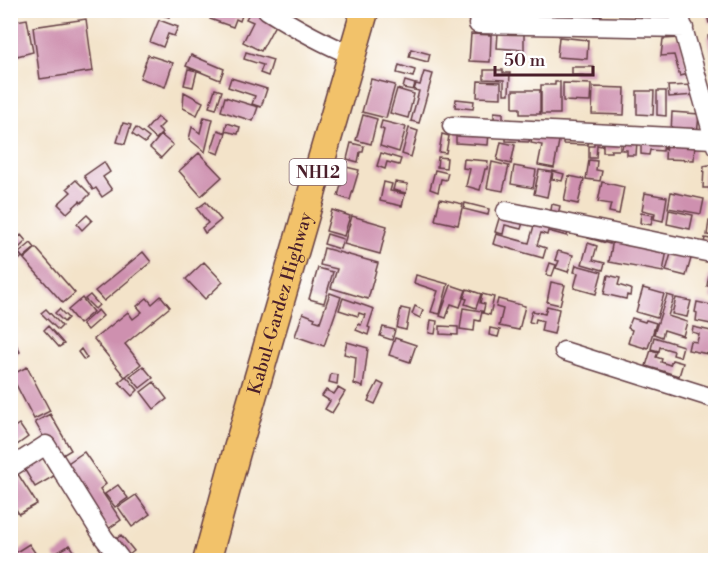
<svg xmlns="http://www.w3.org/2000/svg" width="726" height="571" viewBox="0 0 726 571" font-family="'Libre Bodoni',serif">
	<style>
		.building { fill: #ce90af }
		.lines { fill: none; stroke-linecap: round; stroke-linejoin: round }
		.minor-casing { stroke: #633c43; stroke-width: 21 }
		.highway-casing { stroke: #633c43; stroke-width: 30 }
		.minor { stroke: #fff; stroke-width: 18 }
		.highway { stroke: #f2c26a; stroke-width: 27 }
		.labels { text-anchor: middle; stroke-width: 4.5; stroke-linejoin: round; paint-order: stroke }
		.shield { fill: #fff; stroke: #80626b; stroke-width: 1.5 }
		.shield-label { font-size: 16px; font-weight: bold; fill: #4a1f2b }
		.street-label { font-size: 18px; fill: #4a1f2b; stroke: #fff }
	</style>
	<rect width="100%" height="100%" fill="#fff"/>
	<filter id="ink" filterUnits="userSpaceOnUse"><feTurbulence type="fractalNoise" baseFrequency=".0167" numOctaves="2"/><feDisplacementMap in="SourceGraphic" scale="12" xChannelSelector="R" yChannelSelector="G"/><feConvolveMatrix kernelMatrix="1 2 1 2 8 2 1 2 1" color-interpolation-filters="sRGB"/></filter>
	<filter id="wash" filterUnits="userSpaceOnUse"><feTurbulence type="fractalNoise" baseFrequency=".008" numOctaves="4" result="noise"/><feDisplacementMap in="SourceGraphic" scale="24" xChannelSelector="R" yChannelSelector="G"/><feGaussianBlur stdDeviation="1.35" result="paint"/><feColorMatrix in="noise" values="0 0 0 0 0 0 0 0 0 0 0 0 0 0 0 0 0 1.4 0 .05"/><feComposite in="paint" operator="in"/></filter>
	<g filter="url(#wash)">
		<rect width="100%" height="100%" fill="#f3e3c9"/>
		<g id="blocks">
			<path class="building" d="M160,10H171L169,17L159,14Z
				M213,10L233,11L244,10L240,21L236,19L233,27L210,19Z
				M251,10L276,23L261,51L243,42L253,22L246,19Z
				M593,10H602V15H593Z
				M706,10H716V22L709,23Z
				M27,19L33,52L17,56L10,22Z
				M86,19L93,71L40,79L33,27Z
				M159,20L178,27L174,36L168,34L163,47L150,42Z
				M498,32L524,33V50L497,48Z
				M471,34L491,35L490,62L469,61Z
				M716,35V61L713,62L708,36Z
				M559,37L588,40L587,59L557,57Z
				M680,38L689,74L680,76L674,55L661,56L663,39Z
				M411,49L430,54L428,62L409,57Z
				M246,52L273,60L268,76L260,73L263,65L244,59Z
				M148,55L173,63L165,87L140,78Z
				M191,55L224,69L220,80L186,66Z
				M399,65L415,70L413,77L397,73Z
				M572,67H594V76L572,75Z
				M188,69L197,71L193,87L184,85Z
				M484,70H503V73H510L509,94H504V80L484,79Z
				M424,72L433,74L419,123L411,121L419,91L414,90L416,84L420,85Z
				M231,78L267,89L261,107L252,104L255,96L228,87Z
				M371,79L395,85L386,118L362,112Z
				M405,81L415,84L413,90L403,88Z
				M478,81L501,82V98L477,97Z
				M555,82H560V114H541V85H555Z
				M563,83L591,84L590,102L563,101Z
				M694,85L695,95L669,97L668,86Z
				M593,87L625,88L624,115L592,114Z
				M215,89L222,91L216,109L209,107Z
				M397,89L414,94L408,118L390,113Z
				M513,90H540V114H520V108H513Z
				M637,91H654L653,115L637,114Z
				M657,91H666V116L657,115Z
				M184,92L203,102L197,115L183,108Z
				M225,97L258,107L253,121L221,111Z
				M456,99L474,101L473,109L455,107Z
				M494,112L503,113V123H494Z
				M672,112L699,114L697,135L671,134Z
				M363,115L377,119L371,144L356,140Z
				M157,117L164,123L158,129L162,133L156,139L146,130Z
				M204,117L213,119L205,152L189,139L192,127L200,133Z
				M382,121L406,127L399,152L380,146L384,130L380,128Z
				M123,123L131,125L125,144L117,142Z
				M227,123L240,127L238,134L225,131Z
				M136,128L149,138L145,143L132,134Z
				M409,128L418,131L411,157L402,154Z
				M218,130L226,133L219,154L211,151Z
				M456,130L489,132L488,145L456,143Z
				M506,133L530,135L529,142L506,141Z
				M442,134L449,136L446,153L439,152Z
				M533,134L560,136L554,168L538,165L542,145L531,143Z
				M161,135L173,145L161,158L150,148Z
				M563,136L589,137L588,145L563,144Z
				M594,138L602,139V146L597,145L596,158H589V146H594Z
				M603,139L620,140V150H611V152H603Z
				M623,140L637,141L636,155H627V150H622Z
				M641,140L664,141L663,151L650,150L649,155L641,154Z
				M666,141L695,143L694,160L665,159Z
				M501,142L515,145L511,164L497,160Z
				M351,143L364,146L363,152H360L358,162L347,159Z
				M199,153L222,177L201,196L179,171Z
				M381,153L401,159L399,165L387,162L385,169L377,166Z
				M438,157L447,158L446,168L437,167Z
				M464,159L488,161L487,169H485L480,190L466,186L470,169L463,168Z
				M589,160L597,161L596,170L602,171L600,181L586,179Z
				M104,162L110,172L103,177L112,190L102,197L96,188L93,190L84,176Z
				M492,162L509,166L503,191L487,188Z
				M716,164V188H703L704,166Z
				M514,166L536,170L533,188L511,184Z
				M346,167L359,170L350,200L338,196Z
				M435,170L448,173L446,180L441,179L438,192L430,189Z
				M539,170L552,172L547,197L534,194Z
				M553,171L564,174L562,181L552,179Z
				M569,176L584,179L578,204L564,201Z
				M76,180L90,194L81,203L80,201L67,213L58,204L71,192L67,188Z
				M384,182L392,184L390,191L405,194L402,206L380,201Z
				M395,182L408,184L406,193L393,190Z
				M602,182L624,187L619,214L609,212L611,204L598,202Z
				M671,192L704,199L701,214L668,208Z
				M645,193L667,197L663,221L654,219L655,213L642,210Z
				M440,199L463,204L458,225L435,220Z
				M206,202L221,220L205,233L202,228L208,223L197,209Z
				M465,203L489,209L488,215L464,209Z
				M552,204L560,206L557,219L550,217Z
				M332,210L350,216L344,236L326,231Z
				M669,210L693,215L690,229L667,224Z
				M501,212L524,219L521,229L505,225L503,234L495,232Z
				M641,213L653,215L651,225L640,223Z
				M87,215L92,220L82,230L77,224Z
				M352,216L387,226L380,254L344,244Z
				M536,219L569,228L567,236L548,231L547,235L541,233L537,245L546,248L543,258L493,244L496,234L529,243Z
				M709,221L716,222V236L707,235Z
				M590,231L612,236L610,244L588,238Z
				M327,234L343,239L340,249L324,244Z
				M21,235L26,241L17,250L12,244Z
				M705,238L716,240V250L703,248Z
				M613,239L667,250L663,272L609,262Z
				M31,243L35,248L23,258L19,253Z
				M588,243L597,246L593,260L605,263L603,270L582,264Z
				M10,246L22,257L10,268Z
				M36,248L75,293L63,303L24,259Z
				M324,248L378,263L368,299L331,288L337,269L320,265Z
				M672,250L692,255L686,276L666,271Z
				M558,251L573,255L568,272L556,268L559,261L555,260Z
				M143,252L151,262L104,301L95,291Z
				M204,262L223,282L205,299L186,279Z
				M550,263L556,265L552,276L546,275Z
				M576,265L602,272L596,294L574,288L578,273L574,272Z
				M318,268L333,272L324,303L309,299Z
				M416,275L448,284L440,314L431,312L438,291L414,283Z
				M608,275L620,278L618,285L631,289L630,296L627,295L626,299L604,294Z
				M709,275L716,277V299L710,298L712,287L707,286Z
				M551,282L565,285L560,305L547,302Z
				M451,285L466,290L460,307L451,304L446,318L440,316Z
				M643,288L664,294L657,318L636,312Z
				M467,289L481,294L476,308L465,304L467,299L464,298Z
				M330,293L341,297L324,346L295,336L303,313L315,318L314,320L320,322Z
				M482,294L494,297L490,315L483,313L485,304L480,303Z
				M90,295L99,305L95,309L85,299Z
				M667,295L674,297L668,316L687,322L683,336L664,330L662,337L654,334Z
				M161,296L170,307L125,344L141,364L125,377L94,339L128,312L133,319L142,312L137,306L147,298L152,304Z
				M82,298L93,312L79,324L68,310Z
				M343,298L374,309L368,327L370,328L368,335L356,330L358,324L361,325L365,315L359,313L358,316L339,310Z
				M676,298L691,301L687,317L672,314Z
				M498,299L525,306L519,330L499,326L503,309L496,307Z
				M697,302L716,306V325L696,321L697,313L695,312Z
				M415,306L423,310L420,318L412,314Z
				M547,306L559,309L554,334L541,331L543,321L536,319L535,323L529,322L532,311L545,314Z
				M401,308L410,310L406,330L397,328Z
				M463,308L482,311L480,321L475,320L474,331L460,329Z
				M46,309L62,326L58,330L41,313Z
				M59,309L68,318L64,322L55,313Z
				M98,310L103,316L87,330L82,324Z
				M632,318L645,322L646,320L656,323L648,348L645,347V348L628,343L632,330L628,328Z
				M431,320L437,321L435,334L429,333Z
				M10,325L15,333L11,335L20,352L10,357Z
				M48,326L64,344L59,347L44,330Z
				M440,326L458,327V335L440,334Z
				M383,327L395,330L392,340L380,336Z
				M693,327L716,332L714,351L709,350L708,354L688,350L690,341L697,342L699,334L692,332Z
				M490,328L500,330L498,337L489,335Z
				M654,337L683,346L680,357L673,355L674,351L660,347L659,351L651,349Z
				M395,338L416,345L410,362L389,355Z
				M347,342L368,348L363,387L354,384L356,357L344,354Z
				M81,349L87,358L84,360L78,352Z
				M651,350L658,352L656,357L662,359L661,362L670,365L672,360L683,363L679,376L646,366Z
				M143,366L153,378L140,388L130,376Z
				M27,367L50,411L34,419L11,375Z
				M331,374L338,375L337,384L329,382Z
				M126,376L138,390L132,396L119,382Z
				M154,382L167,399L154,409L141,392Z
				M378,382L384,385L375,404L368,401Z
				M338,388L345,392L332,413L325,409L330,401L322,396L326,390L334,394Z
				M50,414L71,450L56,459L35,422Z
				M19,424L28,437L10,450V430Z
				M84,452L106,484L100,489L121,520L108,529L62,467Z
				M42,456L54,476L35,487L23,467Z
				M16,471L37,504L19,514L10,500V475Z
				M118,485L128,498L115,507L105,494Z
				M136,495L150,514L132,527L118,507Z
				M121,535L134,551L125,558L112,543Z
				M29,544L40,560H30L29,558L25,560H10V556Z
				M70,545L80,560H66L65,558L61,560H56L53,555Z"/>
		</g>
	</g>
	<g filter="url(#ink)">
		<use href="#blocks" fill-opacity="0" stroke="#633c43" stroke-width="1.5"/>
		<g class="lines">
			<g class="minor-casing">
				<path id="minor" d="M267,10C294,27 322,43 352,55
					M678,10L716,146
					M478,24L684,28
					M452,126L713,139
					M506,211L716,254
					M564,351L716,399
					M10,468L46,445L104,538L121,560"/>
			</g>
			<g class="highway-casing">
				<g id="highway">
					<path id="s1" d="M207,560L236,454L365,10"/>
				</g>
			</g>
			<use href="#minor" class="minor"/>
			<use href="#highway" class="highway"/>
		</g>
	</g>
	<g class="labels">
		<rect class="shield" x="289.5" y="159" width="57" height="26" rx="4.5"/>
		<g class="shield-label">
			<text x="318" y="178">NH12</text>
		</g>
		<g class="street-label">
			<text dy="6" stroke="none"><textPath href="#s1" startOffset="267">Kabul-Gardez Highway</textPath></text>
		</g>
	</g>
	<rect width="726" height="571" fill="none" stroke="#fff" stroke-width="36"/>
	<path d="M495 66v9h98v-9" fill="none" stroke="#4a1f2b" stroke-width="3"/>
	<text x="504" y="66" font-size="18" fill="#4a1f2b" stroke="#ffffff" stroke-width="4.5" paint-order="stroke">50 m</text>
</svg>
